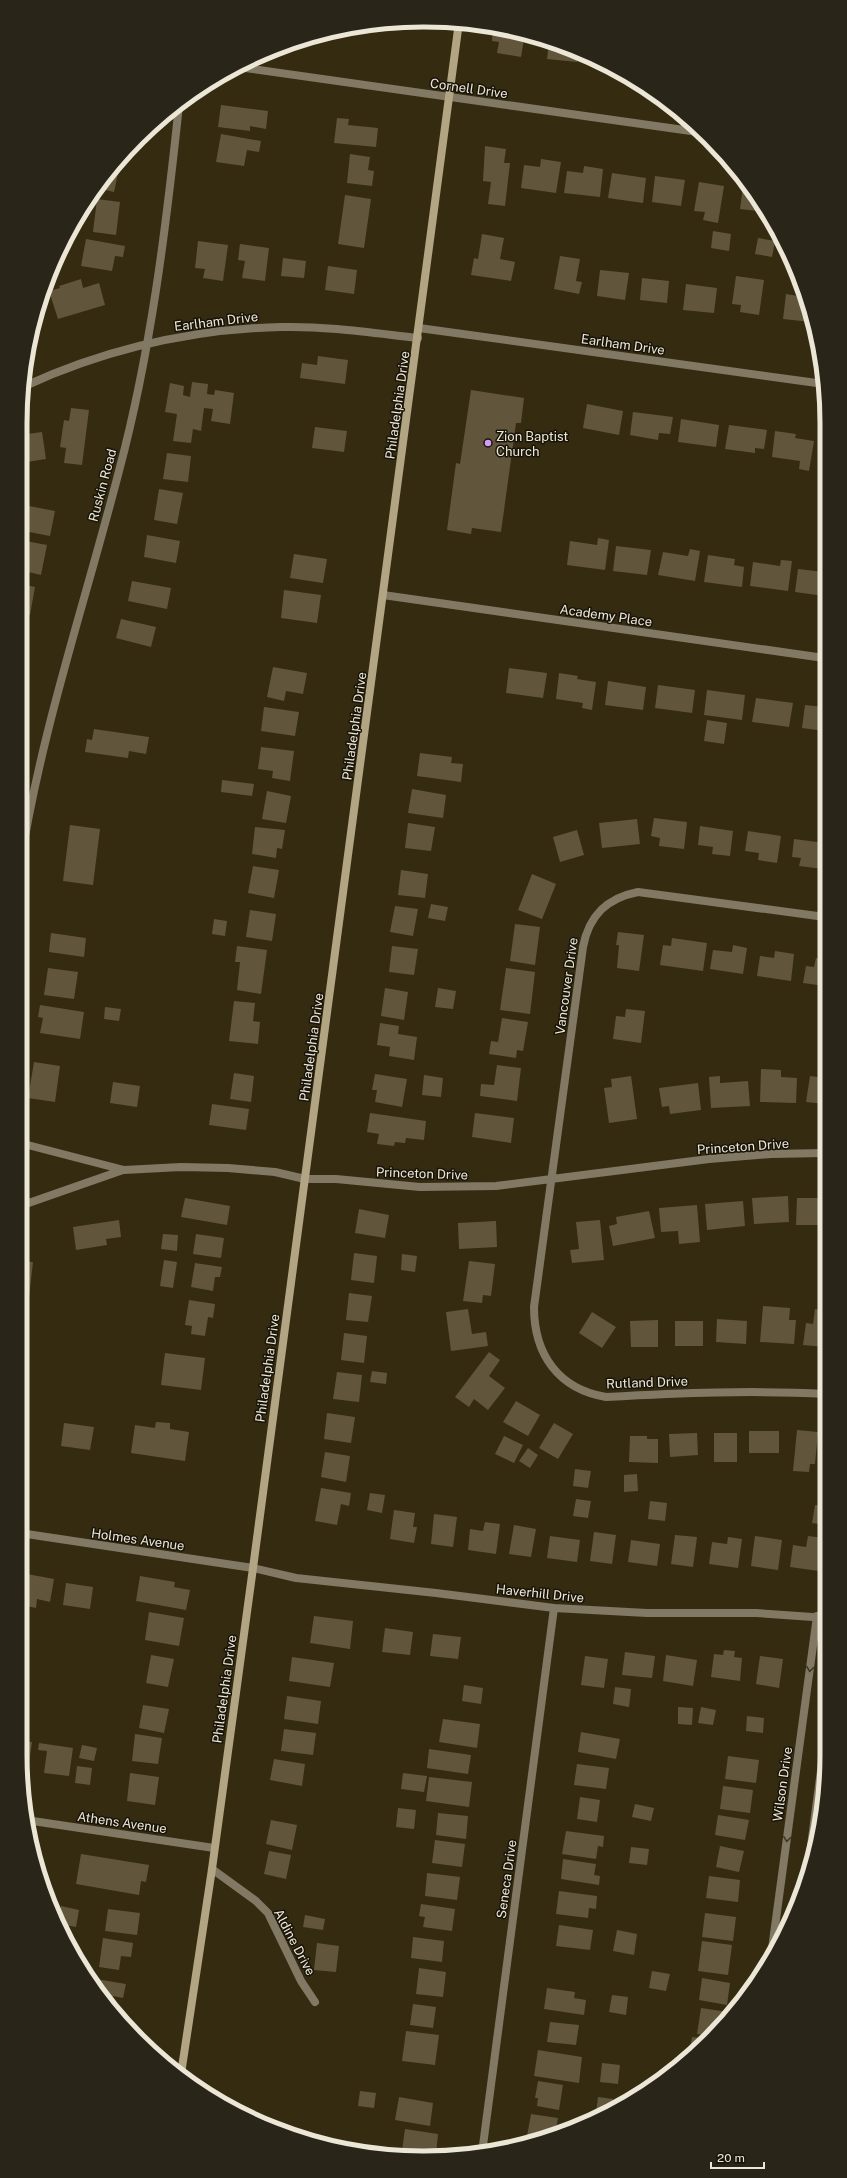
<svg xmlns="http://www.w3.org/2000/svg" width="847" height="2178" viewBox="0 0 847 2178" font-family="'Public Sans',sans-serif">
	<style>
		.building { fill: #61563b }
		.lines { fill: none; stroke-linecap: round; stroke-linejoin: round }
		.minor { stroke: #827965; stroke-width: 8 }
		.tertiary { stroke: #827965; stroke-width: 8 }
		.secondary { stroke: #b2a584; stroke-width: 8 }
		.oneway { stroke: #3d3729 }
		.poi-dot { fill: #d69bfa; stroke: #181409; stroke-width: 1.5 }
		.labels { text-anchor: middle; stroke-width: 3; stroke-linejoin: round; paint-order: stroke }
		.street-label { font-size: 13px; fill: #ece6d6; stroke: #181409 }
		.poi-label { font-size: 13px; fill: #ece6d6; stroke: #181409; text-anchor: start }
		.rim { fill: none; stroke: #ece6d6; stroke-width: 5 }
	</style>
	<rect width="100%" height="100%" fill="#352b11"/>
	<path class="building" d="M493,28L525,33L521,57L497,53L499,42L492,41Z
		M549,42L578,53L577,62L547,59Z
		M588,56L602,62L604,63L587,61Z
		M221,105L268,111L266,129L250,126V131L218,127Z
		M337,118L349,119L348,125L378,128L376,147L334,143Z
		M221,134L261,141L259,152L247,150L244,166L216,162Z
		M485,146L506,149L504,163H510L505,206L488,204L491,182L483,181Z
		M350,154L370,157L368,170L374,171L372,186L347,183Z
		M541,159L561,162L556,193L521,188L524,165L540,167Z
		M584,166L603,169L600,197L564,193L567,171L583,173Z
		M110,171L118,173L114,192L97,188Z
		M612,173L646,178L643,203L608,198Z
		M655,176L685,180L681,206L652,202Z
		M699,182L724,186L718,223L703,220L705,212L694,211Z
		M743,187H748L766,212L740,209Z
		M345,195L371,199L364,248L338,244Z
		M97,199L120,202L116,235L93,232Z
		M713,231L731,234L729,251L711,248Z
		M482,234L504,238L500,259L515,262L511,281L471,275L474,258L478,259Z
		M758,238L775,241L772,257L755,254Z
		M86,239L125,246L123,257L115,256L112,271L81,266Z
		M198,241L228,245L223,281L203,278L205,269L195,268Z
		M240,244L269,248L265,281L242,278L245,261L238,260Z
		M560,256L580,259L576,281L582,282L579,294L554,289Z
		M283,258L306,261L304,278L281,276Z
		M328,266L357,270L354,294L325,290Z
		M600,270L629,273L625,300L597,296Z
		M736,276L764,280L759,315L740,312L741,305L732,304Z
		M642,278L669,281L667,303L640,300Z
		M81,279L83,288L99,283L105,305L58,319L49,291L60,288L59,286Z
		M686,284L717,288L714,313L683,310Z
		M799,286H801L811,322L783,319L786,294L798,296Z
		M318,356L348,360L345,384L300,378L302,363L317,365Z
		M192,382L208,384L207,394L214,395L215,390L234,393L230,424L211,421L213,409L204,408L201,431L193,429L191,443L173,441L177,414L165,412L170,383L184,386L183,395L190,397Z
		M471,390L524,398L521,423H516L501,532L472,528L471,534L447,530L456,463L460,464Z
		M587,404L623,411L619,435L583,428Z
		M71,408L89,410L82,465L64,463L66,448L60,447L64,420L69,421Z
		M633,412L673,417L670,434L659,433L658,440L630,435Z
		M681,419L719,425L716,447L678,442Z
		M729,425L767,430L764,449L755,448V453L725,449Z
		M315,427L347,431L344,452L312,448Z
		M775,431L796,434L795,438L814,441L809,471L799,469L800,461L772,457Z
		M42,432L46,459L20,463V435Z
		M823,438L824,439V463L820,462Z
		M167,453L191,456L188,482L163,479Z
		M159,489L183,493L177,524L154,520Z
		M29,506L55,511L50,536L24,531Z
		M147,535L180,541L176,563L144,557Z
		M598,538L609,540L605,570L567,565L570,541L597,545Z
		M20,540L47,545L41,575L20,570Z
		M616,546L651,550L647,575L613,571Z
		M690,549L700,551L695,581L658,575L663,552L688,556Z
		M294,554L327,559L323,583L290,578Z
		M708,555L735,559L734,565L744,567L742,587L704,582Z
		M781,560L792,561L788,591L750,586L753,562L780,566Z
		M798,569L824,572V596L795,592Z
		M132,581L171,588L167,609L128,601Z
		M20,584L35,587L30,615L20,613Z
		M284,590L321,595L317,623L281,618Z
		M121,619L156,627L151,647L116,638Z
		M20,622L25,623L21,639H20Z
		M273,667L307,673L303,694L286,691L284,701L267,697Z
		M509,668L547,673L543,698L506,693Z
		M559,673L578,676L577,679L596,682L592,710L582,708L583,703L556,699Z
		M608,681L646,687L643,710L605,705Z
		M658,685L695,690L692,713L655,708Z
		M707,690L745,695L742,720L704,715Z
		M756,698L793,703L789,727L752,722Z
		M805,705L824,707V731L802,728Z
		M264,707L299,712L295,736L261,731Z
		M707,720L727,723L724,744L704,741Z
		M94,729L149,737L146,754L129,751L128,758L85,752L87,739L92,740Z
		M261,747L294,751L290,781L272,778L273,771L258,769Z
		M420,753L452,757L451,763L463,764L461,782L417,776Z
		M222,780L254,784L252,796L221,792Z
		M412,789L446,795L443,818L408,813Z
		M267,791L291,796L286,823L262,819Z
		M654,818L687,822L684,849L659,846L660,838L651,836Z
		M637,819L640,844L602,848L599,823Z
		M408,823L435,827L431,851L405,848Z
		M70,825L100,829L93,885L63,881Z
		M700,826L733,831L730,856L712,854L713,847L698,845Z
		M255,827L285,830L282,849L277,848L276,858L252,854Z
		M577,830L584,855L560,862L553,837Z
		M748,831L781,836L777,863L758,860L759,853L745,851Z
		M794,839L825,843L823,869L799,866L801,858L792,857Z
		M253,866L279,870L274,898L248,893Z
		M401,870L428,874L425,898L398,895Z
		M532,874L556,884L542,919L518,910Z
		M431,904L448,907L445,921L428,918Z
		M395,906L418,909L413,936L390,932Z
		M250,910L276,914L272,941L246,937Z
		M214,919L227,921L225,936L212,934Z
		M515,924L540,927L535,965L510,961Z
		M618,932L644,935L639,971L617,968L619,945H616Z
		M51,933L86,938L84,957L49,952Z
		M672,938L707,943L703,971L660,965L663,945L671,946Z
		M733,945L747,948L743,974L710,969L713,950L732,952Z
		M237,946L267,950L261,994L237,990L240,962H235Z
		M392,946L418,949L414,975L389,972Z
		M775,951L794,954L791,981L757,976L760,956L774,958Z
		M816,958L825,960V986L803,983L806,966L814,967Z
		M48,968L78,972L74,999L44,995Z
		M506,968L535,972L530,1014L500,1010Z
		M385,988L408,992L404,1020L381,1016Z
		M438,988L456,991L453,1009L435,1007Z
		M234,1001L255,1003L253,1021L260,1022L258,1044L229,1041Z
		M40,1005L84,1012L80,1039L40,1033L43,1018L38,1017Z
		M105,1007L121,1009L119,1021L104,1019Z
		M626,1009L645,1011L641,1043L613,1039L616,1016L625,1017Z
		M502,1018L528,1022L523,1051L517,1050L516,1058L489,1054L491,1041L498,1042Z
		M380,1023L399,1026L398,1034L417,1037L414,1060L389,1056L390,1047L377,1045Z
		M34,1062L60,1066L55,1102L28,1098Z
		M497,1065L521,1068L517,1101L480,1096L481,1084L494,1085Z
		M761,1069L781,1070V1077L797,1078L796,1103L760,1102Z
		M234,1073L254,1076L251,1102L230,1099Z
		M375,1074L407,1079L402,1107L375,1102L377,1090H372Z
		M424,1075L443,1078L441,1097L422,1095Z
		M631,1076L637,1119L609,1123L604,1088L612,1087L611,1079Z
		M720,1076V1083L748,1081L750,1106L711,1108L709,1077Z
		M810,1076L825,1078V1104L806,1102Z
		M113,1082L140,1086L137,1107L110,1103Z
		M698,1083L701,1110L670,1114L669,1106L662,1107L659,1088Z
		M212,1104L249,1109L246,1130L209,1125Z
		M370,1113L426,1121L424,1140L406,1138L405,1143L395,1142L394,1146L377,1144L379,1134L367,1132Z
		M475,1113L514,1118L511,1143L472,1137Z
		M788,1196L789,1222L754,1224L752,1198Z
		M185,1198L230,1206L227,1225L181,1217Z
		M797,1198H826V1225H796Z
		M743,1201L745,1226L707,1230L705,1204Z
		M697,1205L700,1242L679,1244L678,1231L661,1232L659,1208Z
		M359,1209L389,1215L385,1238L355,1233Z
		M649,1211L655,1238L613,1246L609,1226L617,1224L616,1217Z
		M119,1220L121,1237L106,1239L107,1245L76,1250L73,1227Z
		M600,1220L604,1260L572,1263L570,1250L579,1249L576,1222Z
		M496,1221L497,1247L459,1249L458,1223Z
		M163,1234L178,1235L177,1251L161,1249Z
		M196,1234L224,1238L221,1258L193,1254Z
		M354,1253L377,1256L374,1283L351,1280Z
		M402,1254L417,1256L415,1272L401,1270Z
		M164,1260L177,1262L173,1288L160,1286Z
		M20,1261L33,1262L29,1298L20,1297Z
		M469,1261L495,1264L491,1296L483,1295L482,1303L463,1301Z
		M195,1263L222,1267L220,1277H215L213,1291L191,1287Z
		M349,1293L372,1296L368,1322L346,1320Z
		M189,1300L215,1304L213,1318L208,1317L205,1336L191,1334L192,1326L185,1325Z
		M763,1306L790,1308L789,1320H796L794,1344L760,1342Z
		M468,1309L472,1334L486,1332L488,1346L451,1351L446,1312Z
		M815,1309L826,1311V1347L803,1345L806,1323L813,1324Z
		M592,1312L616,1327L602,1348L579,1333Z
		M717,1319L747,1321L746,1344L716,1342Z
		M658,1320V1347H631L630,1321Z
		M675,1321H703V1346H675Z
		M344,1333L367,1336L364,1363L341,1360Z
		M489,1352L500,1360L489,1376L505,1388L488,1410L474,1399L469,1407L455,1397Z
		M165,1353L205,1358L201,1390L161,1385Z
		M372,1371L387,1373L386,1384L370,1382Z
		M337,1372L362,1375L359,1402L333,1399Z
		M516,1401L540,1415L528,1436L503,1422Z
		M327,1413L355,1417L351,1443L324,1439Z
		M156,1422L170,1423V1429L189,1432L185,1461L131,1453L135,1425L155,1428Z
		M64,1423L94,1427L90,1450L61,1446Z
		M554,1423L573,1434L558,1459L539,1448Z
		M797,1430L818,1432L815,1464H810L809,1472L793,1471Z
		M749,1431H779V1453H749Z
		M697,1433L698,1455L670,1457L669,1434Z
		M714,1433H737V1462H714Z
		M504,1436L523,1445L514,1463L495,1454Z
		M630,1436H647V1439H658V1463L629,1462Z
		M528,1448L538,1455L530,1468L519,1461Z
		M325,1452L350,1456L346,1482L321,1477Z
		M575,1469L591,1471L588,1488L573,1486Z
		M637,1474L638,1491L624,1492V1475Z
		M321,1488L351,1493L349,1506L341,1504L337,1525L315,1521Z
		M370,1493L385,1495L382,1513L367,1510Z
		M576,1499L591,1501L588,1518L573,1516Z
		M650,1501L667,1503L665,1521L648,1519Z
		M815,1505L826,1506V1525L812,1523Z
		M394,1510L415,1513L413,1527H417L414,1543L390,1539Z
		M434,1514L457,1517L453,1547L431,1544Z
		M485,1522L500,1524L496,1554L468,1550L470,1529L483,1531Z
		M514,1525L536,1529L531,1557L509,1554Z
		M594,1532L616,1535L612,1564L590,1561Z
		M675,1535L697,1537L693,1567L671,1564Z
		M550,1536L580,1540L577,1562L547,1558Z
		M755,1536L782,1540L778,1570L751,1566Z
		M808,1536L824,1538L819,1571L790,1567L793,1545L806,1547Z
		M728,1537L742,1539L738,1568L709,1564L712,1542L727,1544Z
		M631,1540L660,1544L657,1566L628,1562Z
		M27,1574L54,1579L50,1602L37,1599L36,1608L22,1605Z
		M140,1576L175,1582L174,1587L190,1590L186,1610L136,1601Z
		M66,1583L93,1587L90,1609L63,1605Z
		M149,1612L184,1618L179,1646L145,1640Z
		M314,1616L353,1621L350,1649L310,1643Z
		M385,1628L413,1632L410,1655L382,1652Z
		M433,1634L461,1637L458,1659L430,1656Z
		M724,1650L735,1651L734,1657L742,1658L740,1681L711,1677L714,1654L723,1655Z
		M625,1652L655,1656L652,1678L622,1675Z
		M151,1655L174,1659L168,1687L146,1683Z
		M666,1655L697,1660L693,1686L663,1681Z
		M585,1656L608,1659L604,1688L581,1685Z
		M760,1656L783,1659L779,1688L756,1684Z
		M292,1657L334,1663L330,1687L289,1681Z
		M464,1685L483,1688L481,1704L462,1701Z
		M615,1687L631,1689L629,1707L613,1704Z
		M287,1696L321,1701L318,1724L284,1719Z
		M143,1705L169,1709L164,1733L139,1728Z
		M678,1707L693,1708L692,1725L678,1724Z
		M701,1707L716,1710L713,1725L698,1723Z
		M747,1716L764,1718L763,1733L746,1731Z
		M443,1719L480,1724L477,1748L439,1742Z
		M284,1729L316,1733L313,1755L281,1751Z
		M581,1732L620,1739L616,1759L578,1752Z
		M135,1734L162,1738L158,1764L132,1761Z
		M20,1741L32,1742L28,1770L21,1769Z
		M39,1743L73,1748L69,1776L44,1773L47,1751L38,1750Z
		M82,1745L97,1748L94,1761L79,1758Z
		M429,1749L471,1755L468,1774L427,1768Z
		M728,1756L759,1760L756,1783L725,1779Z
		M274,1759L305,1764L302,1786L270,1780Z
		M577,1764L609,1768L606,1789L574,1785Z
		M77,1766L92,1768L90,1785L75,1783Z
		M130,1773L159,1777L155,1805L127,1801Z
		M403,1773L427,1776L424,1792L401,1789Z
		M429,1777L472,1782L469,1807L426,1801Z
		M723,1786L753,1790L750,1813L720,1809Z
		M580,1797L600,1800L597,1822L577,1819Z
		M635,1804L654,1808L651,1821L632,1817Z
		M398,1808L416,1810L414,1829L396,1827Z
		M438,1813L468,1816L466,1839L436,1835Z
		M718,1815L749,1820L745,1840L715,1835Z
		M271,1820L297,1825L292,1850L266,1844Z
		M566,1831L604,1836L603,1847L598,1846L596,1859L562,1854Z
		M435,1840L465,1844L462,1867L432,1863Z
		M720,1846L744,1851L739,1872L716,1867Z
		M631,1847L649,1849L647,1865L629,1863Z
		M269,1851L291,1855L286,1879L264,1874Z
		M81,1854L149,1865L146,1882L141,1881L139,1895L76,1884Z
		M563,1859L596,1864L594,1875L600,1876L599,1885L561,1879Z
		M427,1873L460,1877L457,1900L425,1896Z
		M709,1876L740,1880L738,1902L706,1898Z
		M40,1879L47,1881L45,1893L41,1884Z
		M559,1891L597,1896L596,1909L589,1908L588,1918L556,1914Z
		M421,1904L455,1909L452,1931L423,1927L425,1917L419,1916Z
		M61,1906L79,1910L76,1927L59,1924Z
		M108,1909L140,1913L137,1935L105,1931Z
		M705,1913L736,1917L733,1941L702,1937Z
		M305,1915L325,1919L323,1930L303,1927Z
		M559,1925L593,1930L590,1950L556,1946Z
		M617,1930L637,1934L634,1955L613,1951Z
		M413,1937L444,1941L442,1962L411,1958Z
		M103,1938L133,1943L131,1957L121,1956L119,1970L99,1967Z
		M702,1941L732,1945L728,1975L698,1971Z
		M317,1943L339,1946L336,1972L314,1970Z
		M419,1968L446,1972L443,1997L416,1994Z
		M652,1971L670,1974L666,1991L649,1988Z
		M702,1978L730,1983L727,2005L699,2000Z
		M96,1979L126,1984L123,1998L113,1996L111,2008L95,1985Z
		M547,1988L575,1992L574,1998L586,2000L584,2015L544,2009Z
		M612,1995L628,1997L626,2015L609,2012Z
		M413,2004L436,2007L433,2028L410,2025Z
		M701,2008L728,2012L726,2020L712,2036L697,2034Z
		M550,2022L579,2025L576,2045L547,2042Z
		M406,2031L439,2035L435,2065L402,2061Z
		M692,2037L709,2039L689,2056Z
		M538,2050L582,2057L579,2083L534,2076Z
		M602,2063L620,2065L618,2084L600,2082Z
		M538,2081L563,2085L559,2110L537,2106L538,2098H535Z
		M360,2091L376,2093L374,2108L358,2106Z
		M399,2097L433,2103L430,2126L395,2120Z
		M598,2097L613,2099L612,2109L602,2114L596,2113Z
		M531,2114L558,2118L555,2134L541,2139L527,2136Z
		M405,2129L438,2134L436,2155L402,2151Z"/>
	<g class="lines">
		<path class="minor" d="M419,328L824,384
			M25,386C106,349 193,329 282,327C327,326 373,333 418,338
			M383,595L824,658
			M20,866C41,731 85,603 119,471C151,351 166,228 179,105
			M825,917L638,892C607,898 589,915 583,947L534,1307C534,1354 558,1389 606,1397C680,1393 752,1390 826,1394
			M20,1143L124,1170L181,1167L228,1168L275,1172L305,1179H336L420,1187L496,1186L709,1159L771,1154L825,1153
			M20,1206L123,1170
			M20,1533L253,1568L296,1578L436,1593L554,1608L647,1613H756L827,1618
			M26,1820L214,1848
			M212,1869L256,1901L268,1913L301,1981L315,2002
			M807,1876L827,1725
			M771,1956L817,1616
			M482,2153L554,1608"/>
		<path class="tertiary" d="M238,67L698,132"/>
		<path class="secondary" d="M181,2074L212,1869L253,1568L459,22"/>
	</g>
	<defs><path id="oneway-chevron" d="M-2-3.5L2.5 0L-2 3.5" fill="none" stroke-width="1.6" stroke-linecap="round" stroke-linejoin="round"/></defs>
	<g class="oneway">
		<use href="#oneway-chevron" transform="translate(810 1669) rotate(98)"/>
		<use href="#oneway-chevron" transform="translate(787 1839) rotate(98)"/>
	</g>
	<circle class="poi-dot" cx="488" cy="443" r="4"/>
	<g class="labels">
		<g class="street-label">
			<text transform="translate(469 88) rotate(8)" y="5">Cornell Drive</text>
			<text transform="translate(216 321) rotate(-7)" y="5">Earlham Drive</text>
			<text transform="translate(623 344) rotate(8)" y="5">Earlham Drive</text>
			<text transform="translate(397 405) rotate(-82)" y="5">Philadelphia Drive</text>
			<text transform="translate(102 485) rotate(-75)" y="5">Ruskin Road</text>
			<text transform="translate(606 615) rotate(8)" y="5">Academy Place</text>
			<text transform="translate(354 726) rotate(-82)" y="5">Philadelphia Drive</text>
			<text transform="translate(566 986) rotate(-82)" y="5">Vancouver Drive</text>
			<text transform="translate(311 1047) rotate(-82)" y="5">Philadelphia Drive</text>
			<text transform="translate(743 1146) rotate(-4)" y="5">Princeton Drive</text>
			<text transform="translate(422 1173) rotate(2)" y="5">Princeton Drive</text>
			<text transform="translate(267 1368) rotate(-82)" y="5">Philadelphia Drive</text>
			<text transform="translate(647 1382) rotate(-2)" y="5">Rutland Drive</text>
			<text transform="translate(138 1539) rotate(8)" y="5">Holmes Avenue</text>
			<text transform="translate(540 1593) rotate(6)" y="5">Haverhill Drive</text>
			<text transform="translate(224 1689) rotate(-82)" y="5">Philadelphia Drive</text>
			<text transform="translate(782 1784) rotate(-82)" y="5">Wilson Drive</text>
			<text transform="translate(122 1822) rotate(8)" y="5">Athens Avenue</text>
			<text transform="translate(506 1879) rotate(-82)" y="5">Seneca Drive</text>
			<text transform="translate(295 1942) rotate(62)" y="5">Aldine Drive</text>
		</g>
		<g class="poi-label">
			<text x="496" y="441">Zion Baptist<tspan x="496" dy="15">Church</tspan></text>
		</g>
	</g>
	<path d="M0 0H847V2178H0ZM423 27H424A396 396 0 0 1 820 423V1755A396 396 0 0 1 424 2151H423A396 396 0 0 1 27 1755V423A396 396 0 0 1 423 27Z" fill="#292519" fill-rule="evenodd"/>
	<path class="rim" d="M423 27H424A396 396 0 0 1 820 423V1755A396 396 0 0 1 424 2151H423A396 396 0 0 1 27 1755V423A396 396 0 0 1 423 27Z"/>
	<path d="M711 2162v6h53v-6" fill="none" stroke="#ece6d6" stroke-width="2"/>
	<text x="717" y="2162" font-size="12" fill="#ece6d6" stroke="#181409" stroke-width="3" paint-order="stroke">20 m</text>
</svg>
